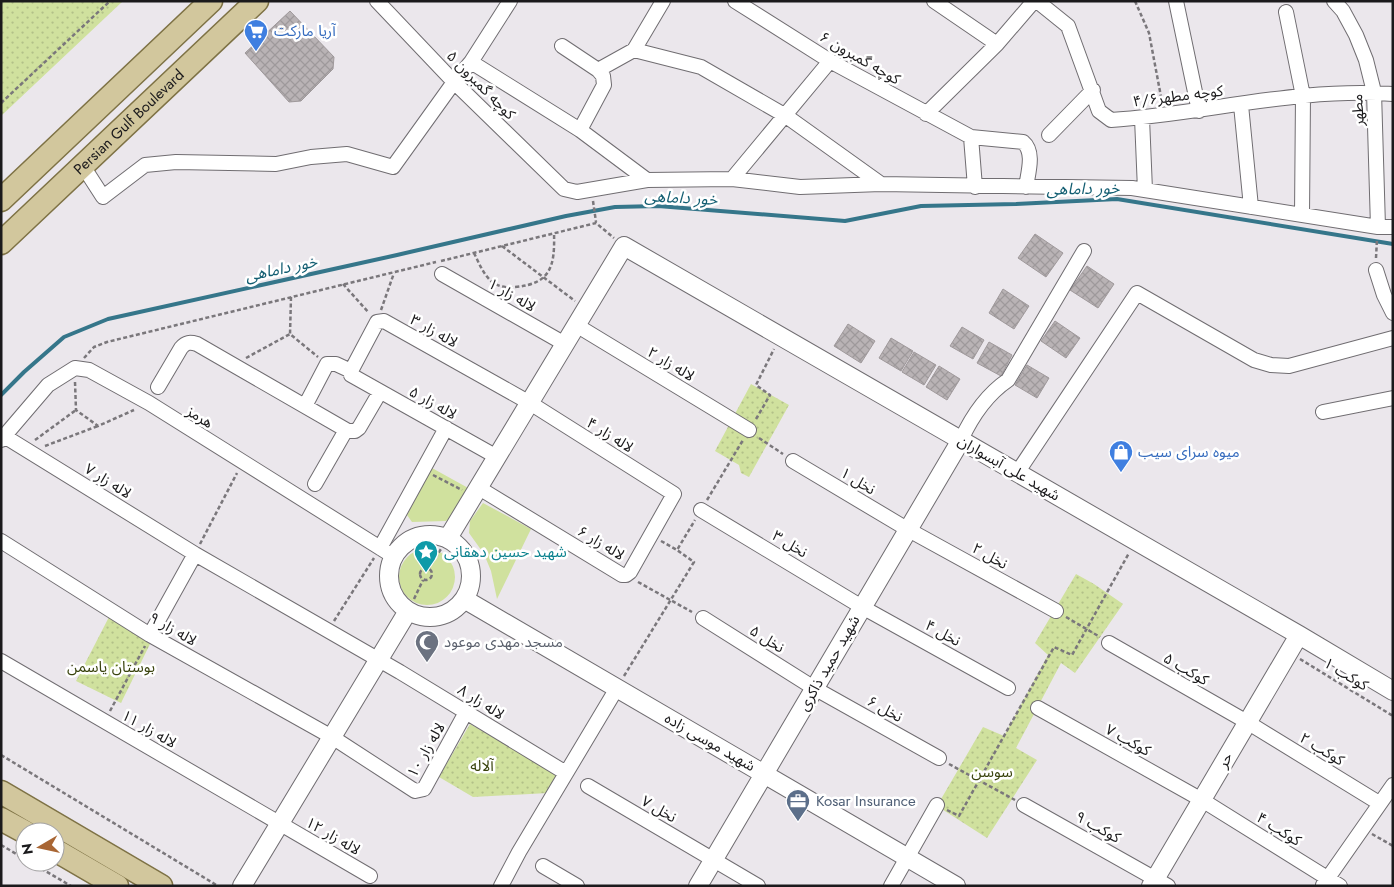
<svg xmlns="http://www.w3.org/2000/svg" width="1394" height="887" viewBox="0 0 1394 887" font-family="Jost,'Noto Sans Arabic',sans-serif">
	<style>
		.green { fill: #d0e19e }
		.park { fill: url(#park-dots) }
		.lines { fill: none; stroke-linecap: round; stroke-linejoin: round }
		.stream { stroke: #35768a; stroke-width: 4 }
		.building { fill: url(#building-cross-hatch); stroke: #9f999b }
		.minor-casing { stroke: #706d71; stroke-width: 16 }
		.tertiary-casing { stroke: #706d71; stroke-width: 20 }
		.primary-casing { stroke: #7e7245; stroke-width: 25 }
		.path { stroke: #7a777b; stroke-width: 2.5; stroke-dasharray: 4 2.5; stroke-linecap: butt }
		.minor { stroke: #fff; stroke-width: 14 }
		.tertiary { stroke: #fff; stroke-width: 18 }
		.primary { stroke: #d2c79d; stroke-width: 22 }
		.labels { text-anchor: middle; stroke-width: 5; stroke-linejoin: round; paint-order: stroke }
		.shop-label { font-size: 15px; fill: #366cbe; stroke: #fff; text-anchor: start }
		.street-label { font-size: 15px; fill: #1b1a1c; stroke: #fff }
		.culture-label { font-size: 15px; fill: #0d838f; stroke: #fff; text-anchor: start }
		.worship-label { font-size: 15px; fill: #5b616d; stroke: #fff; text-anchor: start }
		.park-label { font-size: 15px; fill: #39430d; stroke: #fff }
		.service-label { font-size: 15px; fill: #4e5e75; stroke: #fff; text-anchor: start }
		.water-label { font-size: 16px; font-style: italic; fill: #135e72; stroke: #fff }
	</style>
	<defs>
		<pattern id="park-dots" width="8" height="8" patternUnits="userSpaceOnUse" patternTransform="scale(1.25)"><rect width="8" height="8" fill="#d0e19e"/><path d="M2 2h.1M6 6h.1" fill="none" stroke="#b2c088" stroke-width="1.8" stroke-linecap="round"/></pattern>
		<pattern id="building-cross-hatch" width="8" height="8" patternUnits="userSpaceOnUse" patternTransform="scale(1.25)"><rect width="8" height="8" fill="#b9b3b5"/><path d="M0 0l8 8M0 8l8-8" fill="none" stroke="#9e999b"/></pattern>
	</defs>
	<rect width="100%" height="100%" fill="#ebe7ec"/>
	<path class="green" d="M432,468L470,489L455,513L446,521L412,522L407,515Z
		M483,503L531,529L497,599L491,571L484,554L469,533L470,521Z
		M399 577a28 28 0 1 1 56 0a28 28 0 1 1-56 0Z"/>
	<path class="park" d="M1,1H123L1,116Z
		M751,384L789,405L749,477L741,473L739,465L715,451Z
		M1076,574L1094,584L1123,604L1075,673L1061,663L1016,748L1037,760L987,838L937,806L983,727L1004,736L1048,655L1035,643Z
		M109,617L150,644L121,703L76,681Z
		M470,724L559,776L548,793L473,797L439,777Z"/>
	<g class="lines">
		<path class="stream" d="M1,395L24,372L64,337L108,319L397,255L566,216L615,207L658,206L845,221L921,206L1016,204L1117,199L1393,244"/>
	</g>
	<path class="building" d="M290,11L334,57L333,69L301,101L289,102L245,53Z
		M1035,234L1063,253L1046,277L1018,258Z
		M1087,266L1114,284L1098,308L1070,290Z
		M1003,289L1029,306L1014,329L989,313Z
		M1055,321L1080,338L1066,358L1041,341Z
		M848,324L875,341L861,363L834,346Z
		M962,327L984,340L973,359L950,346Z
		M891,338L913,351L901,371L879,358Z
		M989,342L1012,355L1001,376L977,363Z
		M914,352L936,365L924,385L902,372Z
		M1027,365L1049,378L1037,398L1015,385Z
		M939,366L960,379L947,400L926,387Z"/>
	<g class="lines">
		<g class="minor-casing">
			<path id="minor" d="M377,1L454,82L564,189L577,192L647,180L732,179L800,187L881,184L1132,188L1378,227H1393
				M735,1L830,61L971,137L1023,142C1035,152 1028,173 1026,187
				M934,1L997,44
				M1037,1L1068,26L1099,111L1111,120C1204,114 1298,87 1393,94
				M1176,1L1199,111
				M1334,1L1343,11L1356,35L1366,60L1374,92L1378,227
				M1286,12L1303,96L1302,215
				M562,46L598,70L603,76L604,85L580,130
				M634,50L701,67L786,116L881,184
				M471,62L580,130L647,180
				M598,70L634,50L663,1
				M1241,105L1251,207
				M926,114L997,44L1034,1
				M1142,118L1145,190
				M1049,135L1093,90
				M971,137L975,187
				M83,166L103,197L145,165L176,162L276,164L311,157L347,154L393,167L454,82L471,62L510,1
				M732,179L830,61
				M1376,270L1384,295L1393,313
				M442,274L565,344
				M576,325L749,430
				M158,387L181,348C186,342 190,342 197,344L348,431H355L359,428L380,392
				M305,406L327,364H336L351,371
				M1323,412L1393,398
				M4,436L195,554L400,672L566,773
				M1,440L48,385L75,368L89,370L149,403L393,556
				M961,440C972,416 986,395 1008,380L1084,251
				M793,461L907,529L1056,611
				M1017,473L1137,293L1254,360L1271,365L1289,366L1393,338
				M315,484L346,430
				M479,488L622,575H626L630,572L674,494L530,403L384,321L377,322L351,371V375L497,457
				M701,510L862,607L1008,688
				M1,541L150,635L332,737L415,791L424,789L466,712
				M380,548L446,428
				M703,618L814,688L939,758
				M150,635L195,554
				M1109,643L1247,722L1379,803
				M1,661L370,876
				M1038,708L1202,800L1340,886
				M588,786L758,886
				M1024,805L1168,886
				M543,866L577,886
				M1323,885L1393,785
				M501,886L519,852L617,688
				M891,886L937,805"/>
		</g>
		<g class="tertiary-casing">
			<path id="tertiary" d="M389 576a41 41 0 1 1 82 0a41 41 0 1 1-82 0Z
				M448,538L624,246L1299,635L1393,691
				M464,599L956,886
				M242,886L408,611
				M698,886L961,440
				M1151,886L1299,635"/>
		</g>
		<g class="primary-casing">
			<g id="primary">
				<path d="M1,200L211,1"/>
				<path id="s1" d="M1,243L257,1"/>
				<path d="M1,792L161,886"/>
				<path d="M1,819L25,832"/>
				<path d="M55,850L117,886"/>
			</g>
		</g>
		<path class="path" d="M1135,1L1149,33L1162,102
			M1,103L110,1
			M593,201L596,222
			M502,246L575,301
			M474,253C479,263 483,274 492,282C498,287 508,288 515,287C551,284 555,266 554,233
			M1376,258L1377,239
			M441,261L596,223L614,238
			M343,284L369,313
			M291,297L290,334L318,357
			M381,310L394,273
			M84,358L94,347L107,342L436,262
			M246,358L290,334
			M75,382L76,410L98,426L134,410
			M756,419L770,395L756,385L774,349
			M759,438L783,454
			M35,440L76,410
			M45,446L98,426
			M433,475L462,490
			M707,500L743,440
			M661,541L677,550
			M200,544L237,473
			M420 574a6 6 0 1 1 12 0a6 6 0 1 1-12 0Z
			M428,569L441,549
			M638,582L692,612
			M414,599L423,580
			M1066,617L1100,637
			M334,621L374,558
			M1300,659L1393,716
			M624,676L694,562L677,550L695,520
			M110,711L145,646
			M1,755L218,886
			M949,764L1015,800
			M947,810L959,816L1054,647L1072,655L1129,553
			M1372,834L1393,846
			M1,845L25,859
			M30,862L71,886"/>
		<use href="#minor" class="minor"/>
		<use href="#tertiary" class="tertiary"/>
		<use href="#primary" class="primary"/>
	</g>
	<defs>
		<g id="supermarket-pin" transform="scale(1.25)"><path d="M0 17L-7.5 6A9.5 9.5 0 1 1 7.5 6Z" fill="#3f7fe0" stroke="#fff"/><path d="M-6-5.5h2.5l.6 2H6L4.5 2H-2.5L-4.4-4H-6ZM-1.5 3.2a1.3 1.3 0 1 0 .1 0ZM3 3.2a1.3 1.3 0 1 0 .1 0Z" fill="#fff"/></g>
		<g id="shop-pin" transform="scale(1.25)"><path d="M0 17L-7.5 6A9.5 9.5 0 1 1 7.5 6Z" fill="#3f7fe0" stroke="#fff"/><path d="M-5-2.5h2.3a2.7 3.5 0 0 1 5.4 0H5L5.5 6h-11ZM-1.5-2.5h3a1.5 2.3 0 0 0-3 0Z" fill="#fff"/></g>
		<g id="sight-pin" transform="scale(1.25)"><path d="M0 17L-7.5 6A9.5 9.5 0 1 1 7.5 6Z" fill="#0f9aa8" stroke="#fff"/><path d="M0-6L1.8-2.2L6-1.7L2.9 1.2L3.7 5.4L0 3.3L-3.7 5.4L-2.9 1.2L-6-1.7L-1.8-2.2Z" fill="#fff"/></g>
		<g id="mosque-pin" transform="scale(1.25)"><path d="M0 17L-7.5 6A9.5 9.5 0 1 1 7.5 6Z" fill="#6b7280" stroke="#fff"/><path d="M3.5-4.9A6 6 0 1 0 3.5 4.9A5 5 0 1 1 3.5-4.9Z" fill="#fff"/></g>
		<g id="office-pin" transform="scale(1.25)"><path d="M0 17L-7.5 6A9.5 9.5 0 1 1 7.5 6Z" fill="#5c6f8a" stroke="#fff"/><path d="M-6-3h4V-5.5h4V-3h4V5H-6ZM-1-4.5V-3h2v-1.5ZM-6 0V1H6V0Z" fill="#fff"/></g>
	</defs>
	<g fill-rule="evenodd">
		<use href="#supermarket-pin" x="256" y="31"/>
		<use href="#shop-pin" x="1121" y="452"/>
		<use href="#sight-pin" x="426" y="552"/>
		<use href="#mosque-pin" x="427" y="642"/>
		<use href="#office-pin" x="798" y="801"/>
	</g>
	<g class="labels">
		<g class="shop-label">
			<text x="274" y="36">آریا مارکت</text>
			<text x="1138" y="457">میوه سرای سیب</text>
		</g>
		<g class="street-label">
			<text transform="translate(860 58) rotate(30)" y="5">کوچه گمبرون ۶</text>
			<text transform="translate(481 85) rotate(45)" y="5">کوچه گمبرون ۵</text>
			<text transform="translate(1178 96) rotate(-7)" y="5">کوچه مطهر۴/۶</text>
			<text transform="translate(1358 110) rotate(-93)" y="5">مطهر</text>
			<text dy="5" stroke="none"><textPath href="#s1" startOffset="176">Persian Gulf Boulevard</textPath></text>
			<text transform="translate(512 295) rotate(30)" y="5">لاله زار ۱</text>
			<text transform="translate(434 331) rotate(29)" y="5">لاله زار ۳</text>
			<text transform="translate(671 364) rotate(31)" y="5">لاله زار ۲</text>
			<text transform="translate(433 403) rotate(29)" y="5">لاله زار ۵</text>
			<text transform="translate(200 417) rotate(32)" y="5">هرمز</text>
			<text transform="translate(610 435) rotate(32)" y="5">لاله زار ۴</text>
			<text transform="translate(1009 468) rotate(30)" y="5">شهید علی آبسواران</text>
			<text transform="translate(108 481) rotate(32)" y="5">لاله زار ۷</text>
			<text transform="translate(858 481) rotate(31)" y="5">نخل ۱</text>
			<text transform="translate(601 543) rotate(31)" y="5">لاله زار ۶</text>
			<text transform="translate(790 544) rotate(31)" y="5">نخل ۳</text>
			<text transform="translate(990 556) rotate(29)" y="5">نخل ۲</text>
			<text transform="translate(173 629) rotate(30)" y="5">لاله زار ۹</text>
			<text transform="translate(943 633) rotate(29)" y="5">نخل ۴</text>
			<text transform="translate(767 639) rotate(32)" y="5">نخل ۵</text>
			<text transform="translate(829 663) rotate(-60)" y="5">شهید حمید ذاکری</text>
			<text transform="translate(1186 669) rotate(30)" y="5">کوکب ۵</text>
			<text transform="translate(1346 674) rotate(31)" y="5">کوکب ۱</text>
			<text transform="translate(481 702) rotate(32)" y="5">لاله زار ۸</text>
			<text transform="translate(885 709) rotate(29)" y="5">نخل ۶</text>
			<text transform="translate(149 729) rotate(30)" y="5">لاله زار ۱۱</text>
			<text transform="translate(1128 740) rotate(29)" y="5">کوکب ۷</text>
			<text transform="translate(710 742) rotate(30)" y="5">شهید موسی زاده</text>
			<text transform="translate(1322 749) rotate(31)" y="5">کوکب ۲</text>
			<text transform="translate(426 750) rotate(-60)" y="5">لاله زار ۱۰</text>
			<text transform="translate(1225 760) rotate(-60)" y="5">حر</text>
			<text transform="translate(659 809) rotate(30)" y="5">نخل ۷</text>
			<text transform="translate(1098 827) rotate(29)" y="5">کوکب ۹</text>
			<text transform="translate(1279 829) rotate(32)" y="5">کوکب ۴</text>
			<text transform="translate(333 836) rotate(30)" y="5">لاله زار ۱۲</text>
		</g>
		<g class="culture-label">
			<text x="444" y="557">شهید حسین دهقانی</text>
		</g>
		<g class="worship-label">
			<text x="444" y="647">مسجد مهدی موعود</text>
		</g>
		<g class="park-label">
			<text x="111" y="672">بوستان یاسمن</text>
			<text x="482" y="771">آلاله</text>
			<text x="992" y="777">سوسن</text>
		</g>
		<g class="service-label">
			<text x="816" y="806">Kosar Insurance</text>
		</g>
		<g class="water-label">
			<text transform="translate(1083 188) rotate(-1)" y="6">خور داماهی</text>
			<text transform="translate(681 197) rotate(3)" y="6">خور داماهی</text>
			<text transform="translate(281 268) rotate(-12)" y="6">خور داماهی</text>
		</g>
	</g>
	<rect width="1394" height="887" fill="none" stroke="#1b1a1c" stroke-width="5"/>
	<g transform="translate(40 847) rotate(261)"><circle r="24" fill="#ffffff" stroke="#a4a3a4"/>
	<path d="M0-4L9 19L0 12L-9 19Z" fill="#a96634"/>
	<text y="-8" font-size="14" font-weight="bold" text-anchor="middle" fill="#1b1a1c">N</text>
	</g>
</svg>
